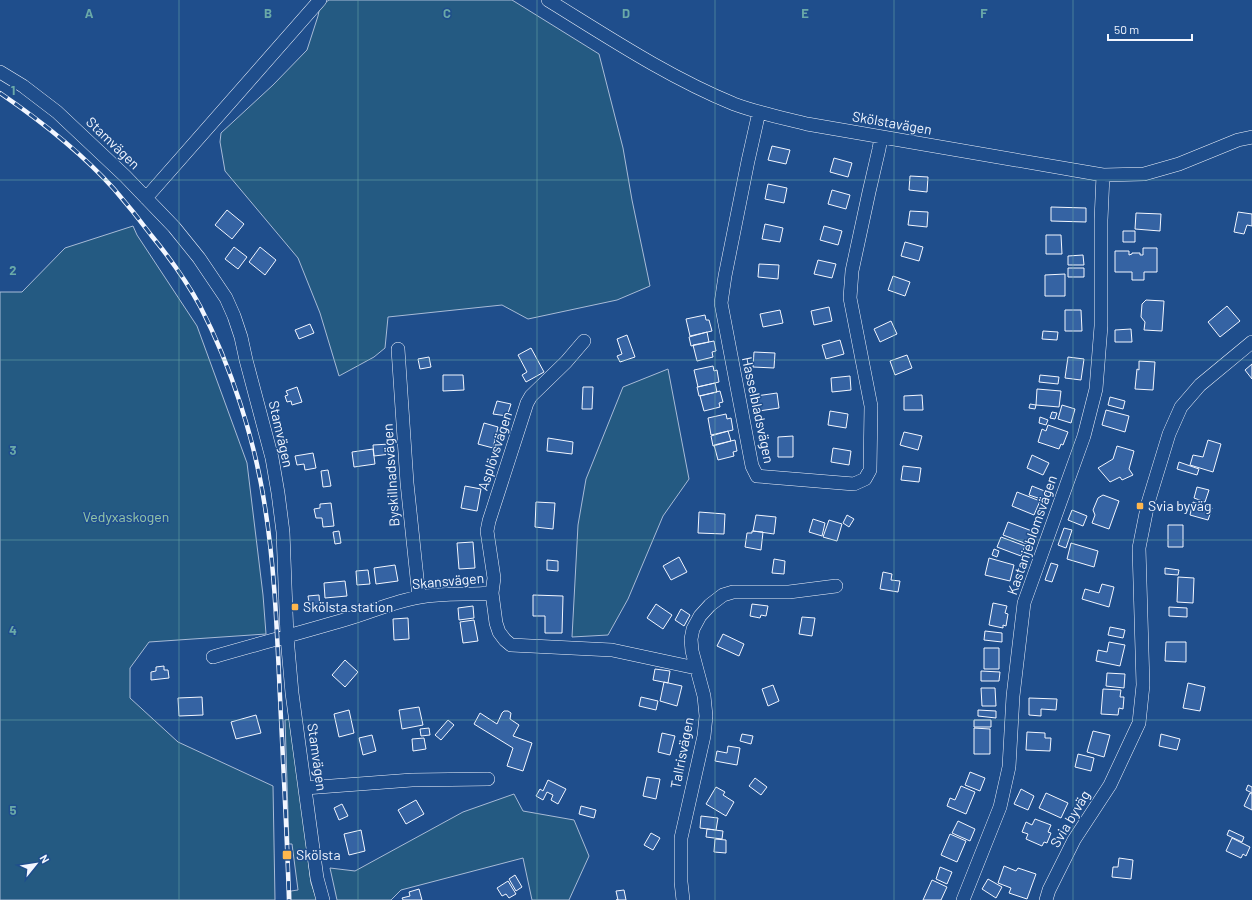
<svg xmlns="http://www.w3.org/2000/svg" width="1252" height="900" viewBox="0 0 1252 900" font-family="Barlow,sans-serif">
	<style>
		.green { fill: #245a82; stroke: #a8bbd7 }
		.building { fill: #3563a3; stroke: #f2f6ff }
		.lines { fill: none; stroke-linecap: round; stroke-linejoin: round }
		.minor-casing { stroke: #f2f6ff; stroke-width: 14 }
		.minor { stroke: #1f4e8c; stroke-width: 13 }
		.rail-casing { stroke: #f2f6ff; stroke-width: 4.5 }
		.rail { stroke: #1f4e8c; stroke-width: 3; stroke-dasharray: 9; stroke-linecap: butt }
		.grid { fill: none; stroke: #6aa9a8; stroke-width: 1; stroke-opacity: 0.55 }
		.poi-dot { fill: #ffb74d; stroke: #1f4e8c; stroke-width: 1.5 }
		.labels { text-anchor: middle; stroke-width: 3; stroke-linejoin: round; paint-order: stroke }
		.street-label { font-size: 14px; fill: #f2f6ff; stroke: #1f4e8c }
		.poi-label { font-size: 14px; fill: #f2f6ff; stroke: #1f4e8c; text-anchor: start }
		.park-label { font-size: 14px; fill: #97c8a6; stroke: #1f4e8c }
		.grid-label { font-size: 13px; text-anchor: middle; font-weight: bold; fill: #6aa9a8; stroke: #1f4e8c; stroke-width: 3; stroke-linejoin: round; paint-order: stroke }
	</style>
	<rect width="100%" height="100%" fill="#1f4e8c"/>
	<path class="green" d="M329,0H512L599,54L623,148L632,200L650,286L617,300L528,319L502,305L388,317L385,348L374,357L339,376L320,313L298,258L225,171L220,142L221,133L273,85L307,50L318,16L320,6Z
		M133,226L137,235L197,326L247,463L263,595L266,634L149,642L130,668V698L178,742L273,786L275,900H0V292H22L65,248Z
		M668,369L689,479L663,516L628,599L608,635L572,637L578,525L586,479L623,387Z
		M292,719L311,883L317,900H291V891L298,890L292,844H289L285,720Z
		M514,794L523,811L574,820L589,856L569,900H532L523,858L401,890L391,900H337L330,868L355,871L463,812Z"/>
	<path class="building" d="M772,146L790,150L786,164L768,160Z
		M834,158L852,163L848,177L830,172Z
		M910,176L928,177L927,192L909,190Z
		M768,184L787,188L784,203L765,199Z
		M832,190L850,195L846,209L828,204Z
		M1051,207L1086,208V222L1051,221Z
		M227,210L244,224L232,239L215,225Z
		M910,211L928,212L927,227L908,225Z
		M1238,212L1252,214V226L1247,225L1244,234L1234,232Z
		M1136,213L1161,214L1160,231L1135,229Z
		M765,224L783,228L780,242L762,239Z
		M824,226L842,231L838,245L820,240Z
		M1123,231H1135V242H1123Z
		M1046,235H1061L1062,254H1046Z
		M905,242L923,247L919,261L901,256Z
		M234,247L247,257L238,269L225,259Z
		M260,247L276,260L265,275L249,262Z
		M1143,248H1157V272H1144V280H1132V272H1115V251H1129V255L1132,254V253H1140V255H1143Z
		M1083,255L1084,265H1068V256Z
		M818,260L836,264L832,278L814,274Z
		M759,264L779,265L778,279L758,277Z
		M1068,268H1084V277H1068Z
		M1065,274V296H1045V275Z
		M893,276L910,282L905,296L888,290Z
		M1146,300L1164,301L1162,331L1144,330L1145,322L1141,317L1142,304Z
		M1227,306L1240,321L1220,337L1208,322Z
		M829,307L832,321L814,325L811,311Z
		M780,310L783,323L763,327L760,314Z
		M1065,310H1081L1082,331H1065Z
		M705,315L706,320H709L712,331L690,336L686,319Z
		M891,321L897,334L880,342L874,329Z
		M310,324L314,333L299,339L295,330Z
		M1131,329L1132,342H1115V330Z
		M1043,331L1058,332L1057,340L1042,339Z
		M707,332L709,342L691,346L689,337Z
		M627,335L635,357L620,362L617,356L622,354L617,339Z
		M840,340L844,354L826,359L822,345Z
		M714,341L716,351L712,352L713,357L697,361L693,345Z
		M531,348L544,372L526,382L522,375L527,372L518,355Z
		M754,352L775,353L774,368L753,367Z
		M907,355L912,368L895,375L890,361Z
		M429,357L431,367L420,369L418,359Z
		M1068,357L1084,359L1081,380L1065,378Z
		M1139,361L1155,362L1153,390L1135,389L1137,369L1139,370Z
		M1252,364V379L1245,370Z
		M713,366L714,371L717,370L719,382L698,387L694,370Z
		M443,375H463L464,390L443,391Z
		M1040,375L1059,377L1058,384L1039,382Z
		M850,376L851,390L832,392L831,378Z
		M715,383L717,392L699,396L697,387Z
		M297,387L302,402L292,405L291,401L287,402L285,396L288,395L286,391Z
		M583,387H593L592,409H582Z
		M1037,389L1061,391L1059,407L1036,405Z
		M720,391L723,402L719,403L720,407L704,411L700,396Z
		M777,393L779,408L759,411L756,396Z
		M922,395L923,410H904V396Z
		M1110,397L1125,401L1123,409L1108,405Z
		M497,401L511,404L507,416L493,414Z
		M1030,404L1036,405L1035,409L1029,408Z
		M1062,405L1075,409L1071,423L1058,419Z
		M1106,410L1129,416L1125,432L1102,425Z
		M830,411L848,414L846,428L828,425Z
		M1052,412L1057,413L1055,419L1050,418Z
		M726,414L727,419L731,418L733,430L711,435L708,418Z
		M1040,417L1048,420L1046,425L1039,423Z
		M484,423L498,427L493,448L478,444Z
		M1048,425L1068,432L1063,445L1061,444L1059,449L1038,442L1042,429L1046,431Z
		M728,431L731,441L713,446L711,436Z
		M904,432L922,436L918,450L900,445Z
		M793,436V457H778V437Z
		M548,438L573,442L572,454L547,451Z
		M735,440L737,451L733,452L734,456L718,460L714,445Z
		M1208,440L1221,444L1213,472L1190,465L1193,455L1203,457Z
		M390,444L391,454L374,456L373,445Z
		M1117,446L1134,451L1129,469L1133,475L1122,480L1120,477L1110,482L1098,468L1113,459Z
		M833,448L851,451L849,465L831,462Z
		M373,449L375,464L354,467L352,452Z
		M313,453L316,468L305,470L304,464L297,465L295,456Z
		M1032,455L1049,463L1043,475L1027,468Z
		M1179,462L1199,469L1197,475L1177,469Z
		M903,466L921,468L919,482L901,480Z
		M328,470L331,486L323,487L321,471Z
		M465,486L481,489L477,511L461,508Z
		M1032,486L1047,492L1044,500L1029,495Z
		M1197,487L1209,490L1205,502L1194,498Z
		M1017,492L1040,501L1034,515L1012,506Z
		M1103,495L1119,501L1109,529L1092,523L1095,515L1093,510L1098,498Z
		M536,502L555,503L553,529L535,527Z
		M1193,502L1212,508L1208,520L1190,515Z
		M331,503L334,526L323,527L322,518H316L314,509L320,508V504Z
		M1072,510L1087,516L1083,526L1068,520Z
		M699,512L725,514L724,534L698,533Z
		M756,515L776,517L774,534L753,531Z
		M847,515L854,519L849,527L843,523Z
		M813,519L825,523L822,536L809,532Z
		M829,520L842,524L837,541L823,537Z
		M1008,522L1032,531L1027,544L1003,535Z
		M1168,525H1183V547H1168Z
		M1064,528L1072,530L1066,548L1058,545Z
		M339,531L341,543L335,544L333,532Z
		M752,531L763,532L761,550L745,547L747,533H752Z
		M1001,537L1025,546L1021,556L997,547Z
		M473,542L475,568L459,569L457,543Z
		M1071,543L1098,551L1094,567L1067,559Z
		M994,549L999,551L997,557L992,555Z
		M679,557L687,572L671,580L663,566Z
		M989,558L1014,565L1010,581L985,575Z
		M774,559L785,561L784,574L772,573Z
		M547,560L558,561V571L547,570Z
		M1051,563L1058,565L1052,582L1045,580Z
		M395,565L398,581L376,584L374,568Z
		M1165,568L1179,570L1178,575L1165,574Z
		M368,570L370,584L357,585L356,571Z
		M883,572L892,574L891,580L900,581L898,592L880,589Z
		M1178,577L1194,578L1193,603L1177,602Z
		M345,581L347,596L325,598L324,583Z
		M1102,584L1114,587L1109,607L1082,599L1085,589L1099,593Z
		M319,595L320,608L310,609L308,596Z
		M533,595L563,596L562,633H545V616H533Z
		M993,603L1007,606L1005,613L1008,614L1006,626L1003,625V628L989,625Z
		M656,604L672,615L663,629L647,618Z
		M752,604L768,606L766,616L761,615L760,618L750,616Z
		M473,606L474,618L459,620L458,608Z
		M1169,607L1187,608V617L1169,616Z
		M681,609L690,615L684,626L675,620Z
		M802,617L815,618L812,636L799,634Z
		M408,618L409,639L394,640L393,619Z
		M474,620L478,641L463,643L460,622Z
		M1110,627L1125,630L1123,638L1108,635Z
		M985,631L1002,633V642L984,640Z
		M723,634L744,644L739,656L717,646Z
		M1109,642L1125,645L1120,666L1096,661L1098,650L1107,652Z
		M1166,642H1186V662L1165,661Z
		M984,648H999V669H984Z
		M345,660L358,672L345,687L332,675Z
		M164,666V670H168L169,678L151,680V672L156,671V667Z
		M655,669L670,671L668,683L653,680Z
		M981,671L1000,672L999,681H981Z
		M1107,673L1125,674L1124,688L1106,686Z
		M664,682L682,686L677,706L660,701Z
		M1188,683L1205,687L1200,711L1183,708Z
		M773,685L779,701L768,706L762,689Z
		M981,688H995L996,706H982Z
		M1103,689L1121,690L1120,697H1124L1123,709L1119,708L1118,715L1101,714Z
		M202,697L203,715L179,716L178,698Z
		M641,697L658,701L656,710L639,706Z
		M1029,698L1057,699L1056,710L1041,709V716L1029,715Z
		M419,707L423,725L402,729L399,710Z
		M349,710L354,733L339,737L334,714Z
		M978,710L996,711V718L978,716Z
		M504,711H508L511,713L510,719L519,725L513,736L532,743L523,771L507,766L513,748L474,724L480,713L497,724L502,713Z
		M256,715L261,733L236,739L231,722Z
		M448,720L454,725L441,740L435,735Z
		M974,720H991V727H974Z
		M429,728L430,735L421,736L420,729Z
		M974,728L990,729V754H974Z
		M1093,731L1110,735L1104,757L1087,752Z
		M1027,732L1045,733V738H1051L1050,751L1026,750Z
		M662,733L675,736L670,755L658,752Z
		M742,734L753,736L751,744L740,741Z
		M1161,734L1180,739L1177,750L1159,746Z
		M372,735L376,751L363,755L359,738Z
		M424,738L426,749L413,751L412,739Z
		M728,746L740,748L737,765L715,761L717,751L727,753Z
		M1078,754L1094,758L1091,771L1075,767Z
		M970,772L985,778L980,791L965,785Z
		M647,777L660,779L656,799L643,796Z
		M755,778L767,787L761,795L749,786Z
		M548,780L566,789L558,804L551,800L553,795L547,792L543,800L536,796L540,789L543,791Z
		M1248,785L1252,787V793L1246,790Z
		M961,786L975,792L966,814L947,806L950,798L955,800Z
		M716,787L725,792L723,795L734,802L726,816L706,804Z
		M1021,789L1034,796L1028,810L1014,804Z
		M1046,793L1068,803L1061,818L1039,808Z
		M1250,793L1252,794V810L1244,806Z
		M416,800L424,814L406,824L398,810Z
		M342,804L348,816L339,820L334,808Z
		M581,806L596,810L594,818L579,814Z
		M701,816L718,818L716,830L700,828Z
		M1035,819L1051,825L1048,832L1051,833L1047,843L1044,842L1042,846L1026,839L1028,834L1022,832L1026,822L1032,825Z
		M958,821L975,829L970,841L952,833Z
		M707,829L723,831L722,839L706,837Z
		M361,830L365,851L349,855L344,834Z
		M1229,830L1244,837L1242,842L1227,835Z
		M651,833L660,838L653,850L644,845Z
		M950,834L966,841L957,862L941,855Z
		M1232,838L1250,847L1246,856L1243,854L1241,858L1226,851Z
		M715,839L726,840V853L714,852Z
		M1119,858L1133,860L1131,879L1112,877L1113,867H1118Z
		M1004,866L1016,871L1018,868L1036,874L1027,899L1009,893L1011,888L998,883Z
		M940,867L952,872L947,884L936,879Z
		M515,875L522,887L516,891L509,879Z
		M988,879L1002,887L996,898L982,889Z
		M932,880L947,887L941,900H923Z
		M508,881L516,894L509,898L506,894L502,896L497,888Z
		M419,889L422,900H403L402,898L410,896L409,892Z
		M624,890L626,900H616H618L616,891Z"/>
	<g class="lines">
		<g class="minor-casing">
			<path id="minor" d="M548,0C608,37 668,77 734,104C758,113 783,118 807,124L1103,175L1144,174L1179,164L1238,140L1252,137
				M0,72L23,86L57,112L125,176L174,227L199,258L226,298L234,316L241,337L246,360L272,458L278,493L283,532L287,637L292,693L317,878L323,900
				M759,112L748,161L725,276L721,303L752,466L757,476L854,484L865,479L870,470L871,406L850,298L852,271L869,192L879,149L881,137
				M146,198L320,0
				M584,341L566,362L531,396L527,403L489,521L487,531L494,578L492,593L496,623L499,632L505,640L511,645L612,650L696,668
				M398,349L407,483L419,597
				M213,657C258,644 303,632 347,619C371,612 395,601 420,597C444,593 468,595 492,593
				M305,788L412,780L488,779
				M683,900L681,882V838L704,736L706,716L704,696L692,651L691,639L693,629L700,616L710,605L723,595L733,592H789L836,586
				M963,900L1000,807L1009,767L1013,696L1024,603L1084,436L1096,389L1101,326V220L1103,175
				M1046,900L1049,890L1074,840L1110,785L1139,723L1143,685L1139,548L1148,503L1169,434L1181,407L1200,385L1252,342"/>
		</g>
		<use href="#minor" class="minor"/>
		<g class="rail-casing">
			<path id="rail" d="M0,93C41,121 81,152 114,189C127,204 139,219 151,235C169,257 186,280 200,306C231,366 255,440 265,507C275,570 277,633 280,697C283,764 287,832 289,900"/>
		</g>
		<use href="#rail" class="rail"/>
	</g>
	<path class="grid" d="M179,0V900M358,0V900M537,0V900M715,0V900M894,0V900M1073,0V900M0,180H1252M0,360H1252M0,540H1252M0,720H1252"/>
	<g class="poi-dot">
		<rect x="1136" y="502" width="8" height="8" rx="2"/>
		<rect x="291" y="603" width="8" height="8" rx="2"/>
		<rect x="282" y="850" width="10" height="10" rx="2"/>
	</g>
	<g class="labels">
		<g class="street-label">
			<text transform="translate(892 123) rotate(10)" y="5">Skölstavägen</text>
			<text transform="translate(113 143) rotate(44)" y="5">Stamvägen</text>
			<text transform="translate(758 410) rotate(78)" y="5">Hasselbladsvägen</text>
			<text transform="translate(281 434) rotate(77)" y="5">Stamvägen</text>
			<text transform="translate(495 451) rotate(-72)" y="5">Asplövsvägen</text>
			<text transform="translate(391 475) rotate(-94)" y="5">Byskillnadsvägen</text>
			<text transform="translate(1032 535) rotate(-71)" y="5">Kastanjeblomsvägen</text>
			<text transform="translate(448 581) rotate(-5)" y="5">Skansvägen</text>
			<text transform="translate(682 753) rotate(-79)" y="5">Tallrisvägen</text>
			<text transform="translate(317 757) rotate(82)" y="5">Stamvägen</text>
			<text transform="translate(1070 819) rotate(-59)" y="5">Svia byväg</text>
		</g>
		<g class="poi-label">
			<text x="1148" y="511">Svia byväg</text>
			<text x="303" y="612">Skölsta station</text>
			<text x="296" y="860">Skölsta</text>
		</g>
		<g class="park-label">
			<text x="126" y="522">Vedyxaskogen</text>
		</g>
	</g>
	<g class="grid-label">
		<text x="89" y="18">A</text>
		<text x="268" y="18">B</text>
		<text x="447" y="18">C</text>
		<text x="626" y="18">D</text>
		<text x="805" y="18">E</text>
		<text x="984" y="18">F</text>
		<text x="13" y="95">1</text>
		<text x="13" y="275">2</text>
		<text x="13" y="455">3</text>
		<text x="13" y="635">4</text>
		<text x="13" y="815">5</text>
	</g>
	<g transform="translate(36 864) rotate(60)" stroke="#1f4e8c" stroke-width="3" paint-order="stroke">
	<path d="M0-3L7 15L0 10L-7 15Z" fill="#f2f6ff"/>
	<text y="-6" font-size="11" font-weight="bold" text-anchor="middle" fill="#f2f6ff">N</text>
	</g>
	<path d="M1108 34v6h84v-6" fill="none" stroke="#f2f6ff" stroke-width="2"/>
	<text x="1114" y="34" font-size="12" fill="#f2f6ff" stroke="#1f4e8c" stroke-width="3" paint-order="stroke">50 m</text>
</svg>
